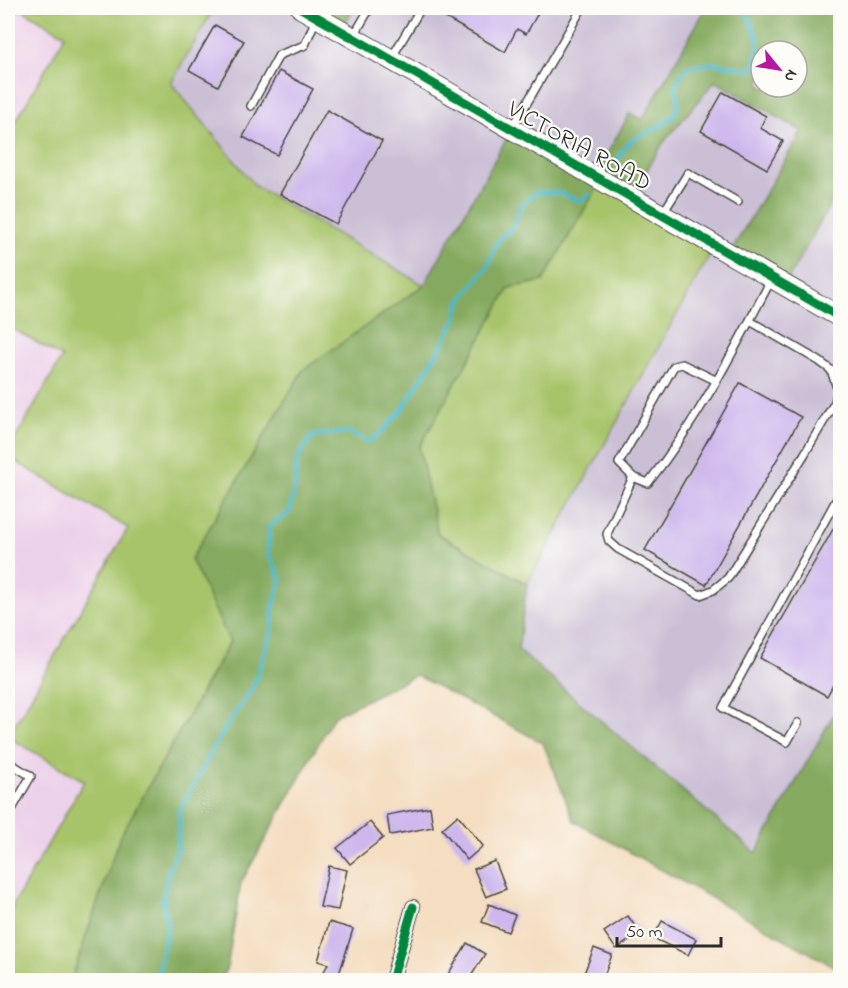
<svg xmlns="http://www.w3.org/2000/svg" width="848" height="988" viewBox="0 0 848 988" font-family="'Indie Flower',sans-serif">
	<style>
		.built { fill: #ecd1ea }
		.industrial { fill: #cbbfd5 }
		.green { fill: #a7c46b; stroke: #69784b; stroke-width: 1.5 }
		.forest { fill: #85aa5f; stroke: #586a45; stroke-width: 1.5; fill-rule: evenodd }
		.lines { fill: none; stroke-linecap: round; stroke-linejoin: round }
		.stream { stroke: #4bb8c6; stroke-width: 4.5 }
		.building { fill: #cdb7ed }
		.lane-casing { stroke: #494641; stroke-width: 10 }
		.street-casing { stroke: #494641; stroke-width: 16 }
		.secondary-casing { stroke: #494641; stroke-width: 22 }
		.lane { stroke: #fff; stroke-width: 7 }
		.street { stroke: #fff; stroke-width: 14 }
		.secondary { stroke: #fff; stroke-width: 20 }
		.cycleway-casing { stroke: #fdfcf7; stroke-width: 13 }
		.cycleway { stroke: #00873e; stroke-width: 9 }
		.labels { text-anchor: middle; stroke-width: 4.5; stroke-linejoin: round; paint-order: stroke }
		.street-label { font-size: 24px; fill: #2b2b2b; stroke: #fdfcf7 }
	</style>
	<rect width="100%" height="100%" fill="#fdfcf7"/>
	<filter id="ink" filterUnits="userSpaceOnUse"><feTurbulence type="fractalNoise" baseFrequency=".0167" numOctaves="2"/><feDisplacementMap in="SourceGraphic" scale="12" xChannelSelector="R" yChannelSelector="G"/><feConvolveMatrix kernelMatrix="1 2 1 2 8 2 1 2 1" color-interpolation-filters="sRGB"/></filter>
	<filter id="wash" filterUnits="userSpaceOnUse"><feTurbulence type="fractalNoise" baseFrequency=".008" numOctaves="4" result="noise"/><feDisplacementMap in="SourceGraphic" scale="24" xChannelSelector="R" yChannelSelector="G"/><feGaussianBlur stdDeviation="1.35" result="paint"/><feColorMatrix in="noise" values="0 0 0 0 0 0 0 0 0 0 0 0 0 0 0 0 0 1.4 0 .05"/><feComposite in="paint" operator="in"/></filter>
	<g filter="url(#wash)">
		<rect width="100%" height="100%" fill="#f4ddc0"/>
		<path class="built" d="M8,8H81L8,135Z
			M8,326L62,356L8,453Z
			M8,457L128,528L8,736L84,781L8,914Z"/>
		<path class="industrial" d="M214,8H301L341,30L354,8H706L642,120L630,113L594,177L511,130L424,285L256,187L171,83Z
			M715,81L802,131L730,253L785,285L840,187V703L756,853L518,650L528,582L715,245L631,197L663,143Z"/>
		<path class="green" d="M19,8H214L171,83L256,187L424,285L303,370L191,559L230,641L120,837L71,980H8V914L84,781L8,737L128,528L8,457V452L62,357L8,326V135L65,35Z
			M601,181L715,245L527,584L438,534L419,448L509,288Z"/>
		<path class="forest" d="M301,8H354L341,31Z
			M706,8H840V187L785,285L730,253L802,131L715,81L663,143L631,197L601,181L543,281L509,288L419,448L438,534L527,584L518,650L756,853L840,703V970L574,821L543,743L416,675L334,716L241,883L227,968L220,980H71L120,837L230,642L191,559L303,370L424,285L512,129L594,177L630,113L642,120ZM761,51H797V87H761Z"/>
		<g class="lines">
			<path class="stream" d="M617,161C620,156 623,148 628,144C651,124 689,127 675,85L686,68L713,63L753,70C763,39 757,35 744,8
				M157,980L167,926L163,899L169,869L177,851L180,809L221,735L254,685L272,630L273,608L281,580L268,553L269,526L289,513L295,487L297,459L312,436L349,432L368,442L380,434L402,410L440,348L455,321L460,302L487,267L498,240L512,228L522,204L537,192L560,193L579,201L589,195"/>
		</g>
		<g id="blocks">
			<path class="building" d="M428,8H541L526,34L517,29L505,52Z
				M215,25L244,41L218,86L189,70Z
				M279,71L313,89L277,155L243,137Z
				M723,92L766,116L760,128L783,141L767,169L701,131Z
				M327,110L382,141L336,224L280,194Z
				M740,383L801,417L706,585L645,550Z
				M840,517V672L827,696L760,658Z
				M430,807L433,827L390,835L387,815Z
				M458,815L483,846L467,860L442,829Z
				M370,822L383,838L350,864L337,848Z
				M495,861L506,889L486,897L474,869Z
				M329,866L347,870L338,910L320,907Z
				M489,904L515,915L508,932L482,922Z
				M628,916L640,933L616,949L604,932Z
				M662,921L696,939L688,955L653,938Z
				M329,922L353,929L337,981H319L328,964L318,961Z
				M467,943L485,954L468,981H444Z
				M594,948L612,955L602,981H581Z"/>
		</g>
	</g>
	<g filter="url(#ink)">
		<use href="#blocks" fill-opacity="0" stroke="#494641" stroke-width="1.5"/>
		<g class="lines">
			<g class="lane-casing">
				<path id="lane" d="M353,37L370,8
					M392,57L421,8
					M251,106L279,55L305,45L316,19
					M513,127L582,8
					M663,213L688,173L738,202
					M750,321L819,361L831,370L838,391L835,402L804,455L728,578L713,590L700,595L618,549L609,541L607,534L633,477L648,483C698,420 734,351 771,280
					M8,473V475
					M633,477L619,463L674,366L682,364L717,381
					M798,723L787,742L723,708L840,493
					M8,762L31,776L8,816"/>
			</g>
			<g class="street-casing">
				<path id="street" d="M392,980L413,907"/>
			</g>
			<g class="secondary-casing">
				<path id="secondary" d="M301,8L840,317"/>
			</g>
			<use href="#lane" class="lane"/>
			<use href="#street" class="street"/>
			<use href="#secondary" class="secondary"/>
			<g class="cycleway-casing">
				<path id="cycleway" d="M301,8L840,317
					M392,980L413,907"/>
			</g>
			<use href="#cycleway" class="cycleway"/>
		</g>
	</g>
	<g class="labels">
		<g class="street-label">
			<text transform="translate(580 145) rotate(29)" y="8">VICTORIA ROAD</text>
		</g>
	</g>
	<rect width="848" height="988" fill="none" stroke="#fdfcf7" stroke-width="30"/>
	<g transform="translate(779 69) rotate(120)"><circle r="28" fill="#fdfcf7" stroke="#a9a8a5" stroke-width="1.5"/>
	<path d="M0-4.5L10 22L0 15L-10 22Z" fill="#b5179e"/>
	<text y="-9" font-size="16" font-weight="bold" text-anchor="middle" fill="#2b2b2b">N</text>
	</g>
	<path d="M617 937v9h104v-9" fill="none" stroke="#2b2b2b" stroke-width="3"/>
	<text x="626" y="937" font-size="18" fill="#2b2b2b" stroke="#fdfcf7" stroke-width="4.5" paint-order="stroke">50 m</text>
</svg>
